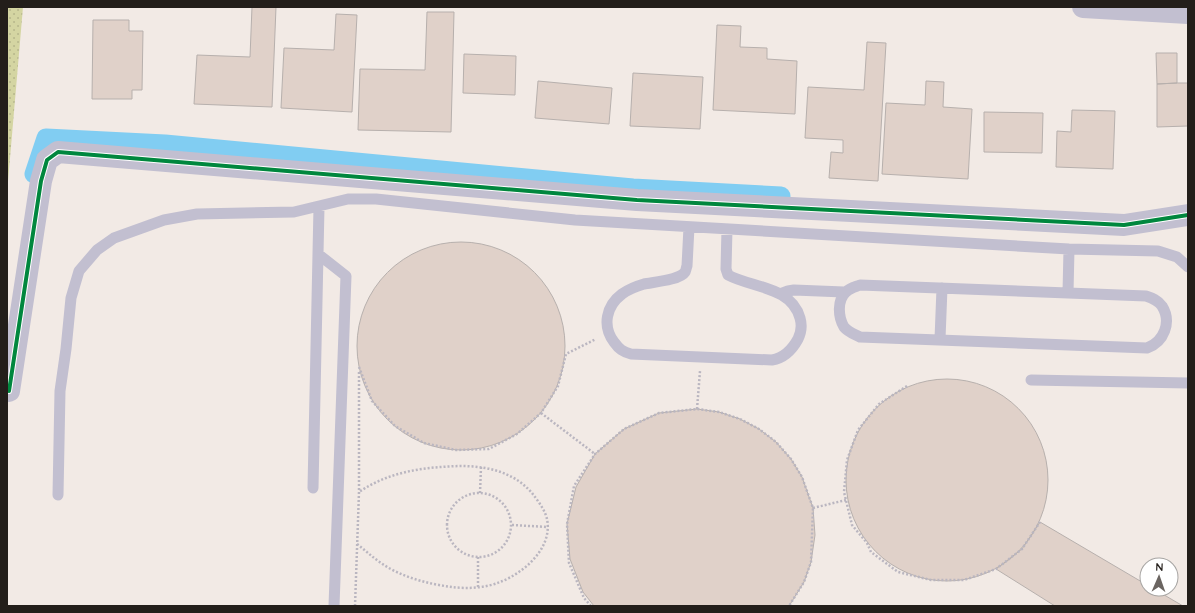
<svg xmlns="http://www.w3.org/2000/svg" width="1195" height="613" viewBox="0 0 1195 613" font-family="Quicksand,sans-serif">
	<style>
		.grass { fill: url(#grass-dots) }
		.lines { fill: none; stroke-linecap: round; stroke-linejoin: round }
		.canal { stroke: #81cdf2; stroke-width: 19 }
		.building { fill: #e0d1c9; stroke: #b7b0ad }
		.path { stroke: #bab6c0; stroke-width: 2.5; stroke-dasharray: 2 2; stroke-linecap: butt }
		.service { stroke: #c2bfd0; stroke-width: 11 }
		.minor { stroke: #c2bfd0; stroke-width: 22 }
		.cycleway-casing { stroke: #fff; stroke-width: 6 }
		.cycleway { stroke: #00873e; stroke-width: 4 }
	</style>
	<defs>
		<pattern id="grass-dots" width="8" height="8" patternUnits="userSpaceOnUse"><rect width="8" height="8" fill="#d4d5a2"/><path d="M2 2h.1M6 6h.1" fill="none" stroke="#b6b68b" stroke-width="1.8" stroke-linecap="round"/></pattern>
	</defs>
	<rect width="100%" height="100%" fill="#f2eae5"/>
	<path class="grass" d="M7,7H23L7,193Z"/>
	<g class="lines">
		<path class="canal" d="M34,174L46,138L165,144L633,188L781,196"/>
	</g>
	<path class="building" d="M252,7H276L272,107L194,104L197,55L250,57Z
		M427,12H454L451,132L358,130L360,69L425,70Z
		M336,14L357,15L352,112L281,108L284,48L334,50Z
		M93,20H129V31H143L142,90H132V99H92Z
		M717,25L741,26L740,47L767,48V59L797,61L795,114L713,110Z
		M867,42L886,43L878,181L829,178L831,152L843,153V140L805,138L808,87L864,90Z
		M1156,53H1177V83L1157,84Z
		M464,54L516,56L515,95L463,93Z
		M633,73L703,77L700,129L630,126Z
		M538,81L612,88L609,124L535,118Z
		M926,81L944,82L943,107L972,109L968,179L882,174L886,103L925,105Z
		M1177,83H1188V126L1157,127V84Z
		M1072,110L1115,111L1113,169L1056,167L1057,131L1071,132Z
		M984,112L1043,113L1042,153L984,152Z
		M357 346a104 104 0 1 1 208 0a104 104 0 1 1-208 0Z
		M846 480a101 101 0 1 1 202 0a101 101 0 1 1-202 0Z
		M697,409L719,412L740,419L759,429L776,442L791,459L802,477L813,508L815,535L811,562L804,582L789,606H594L583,592L570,559L567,524L576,487L595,454L624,429L659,413Z
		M1040,522L1147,585V589H1154L1183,606H1055L996,569L1022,549Z"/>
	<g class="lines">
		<path class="path" d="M359,367L372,401L395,426L424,443L456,450L489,449L517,434L541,413L558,386L566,354L596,339
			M907,386L879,404L858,430L847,460L844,492L852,525L867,543L871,552L898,572L931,580H964L996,569L1022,549L1040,522
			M697,409L700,371
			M541,413L595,454
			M447 525a32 32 0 1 1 64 0a32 32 0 1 1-64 0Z
			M480,493L481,467
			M813,508L846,500
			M512,525L548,527
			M357,544C365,550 372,557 381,563C401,577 428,584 452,587C467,589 486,588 500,582C524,573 553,548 547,519C545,510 538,501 532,493C514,472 487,466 461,466C425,467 390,471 359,492
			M478,587V557
			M355,606L359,492V371
			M591,606L584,598L569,563L567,524L574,486L595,454L624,429L659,413L697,409L719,412L740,419L759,429L776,442L791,459L802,477L813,508L811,562L804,582L789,606"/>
		<path class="service" d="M689,227L687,266C686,268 686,271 685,272C680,280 654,282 644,284C637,286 629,289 622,294C606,306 602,326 614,342C619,349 623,352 631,354L772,360C784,358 792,350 798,339C801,333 802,325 800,318C791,286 752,288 728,275L726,269L727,229
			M318,254L346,276L334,606
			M860,285L1146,296C1152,298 1158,300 1162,306C1172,322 1164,342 1147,348L860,337C854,334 848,332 844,327C838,317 837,300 846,292C850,288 855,287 860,285Z
			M1068,293L1069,249
			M780,294L788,291L794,290L844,292
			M940,339L942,288
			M1031,380L1188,383
			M313,488L319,207
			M58,495L60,391L66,349L71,298L79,271L97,250L114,238L164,220L197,214L294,212L348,199H376L575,220L1069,249L1158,251L1177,257L1188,267"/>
		<path class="minor" d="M1083,7L1188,13
			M9,391L41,181L47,160L58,152L637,200L1124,225L1188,215"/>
		<g class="cycleway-casing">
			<path id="cycleway" d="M9,391L41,181L47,160L58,152L637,200L1124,225L1188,215"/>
		</g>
		<use href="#cycleway" class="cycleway"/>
	</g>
	<rect width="1195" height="613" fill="none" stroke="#231e1a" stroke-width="16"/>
	<g transform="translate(1159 577) rotate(2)"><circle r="19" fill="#ffffff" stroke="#a7a5a3"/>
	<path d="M0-3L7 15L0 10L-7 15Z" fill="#6b6561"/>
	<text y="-6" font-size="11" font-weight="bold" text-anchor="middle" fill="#231e1a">N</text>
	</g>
</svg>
